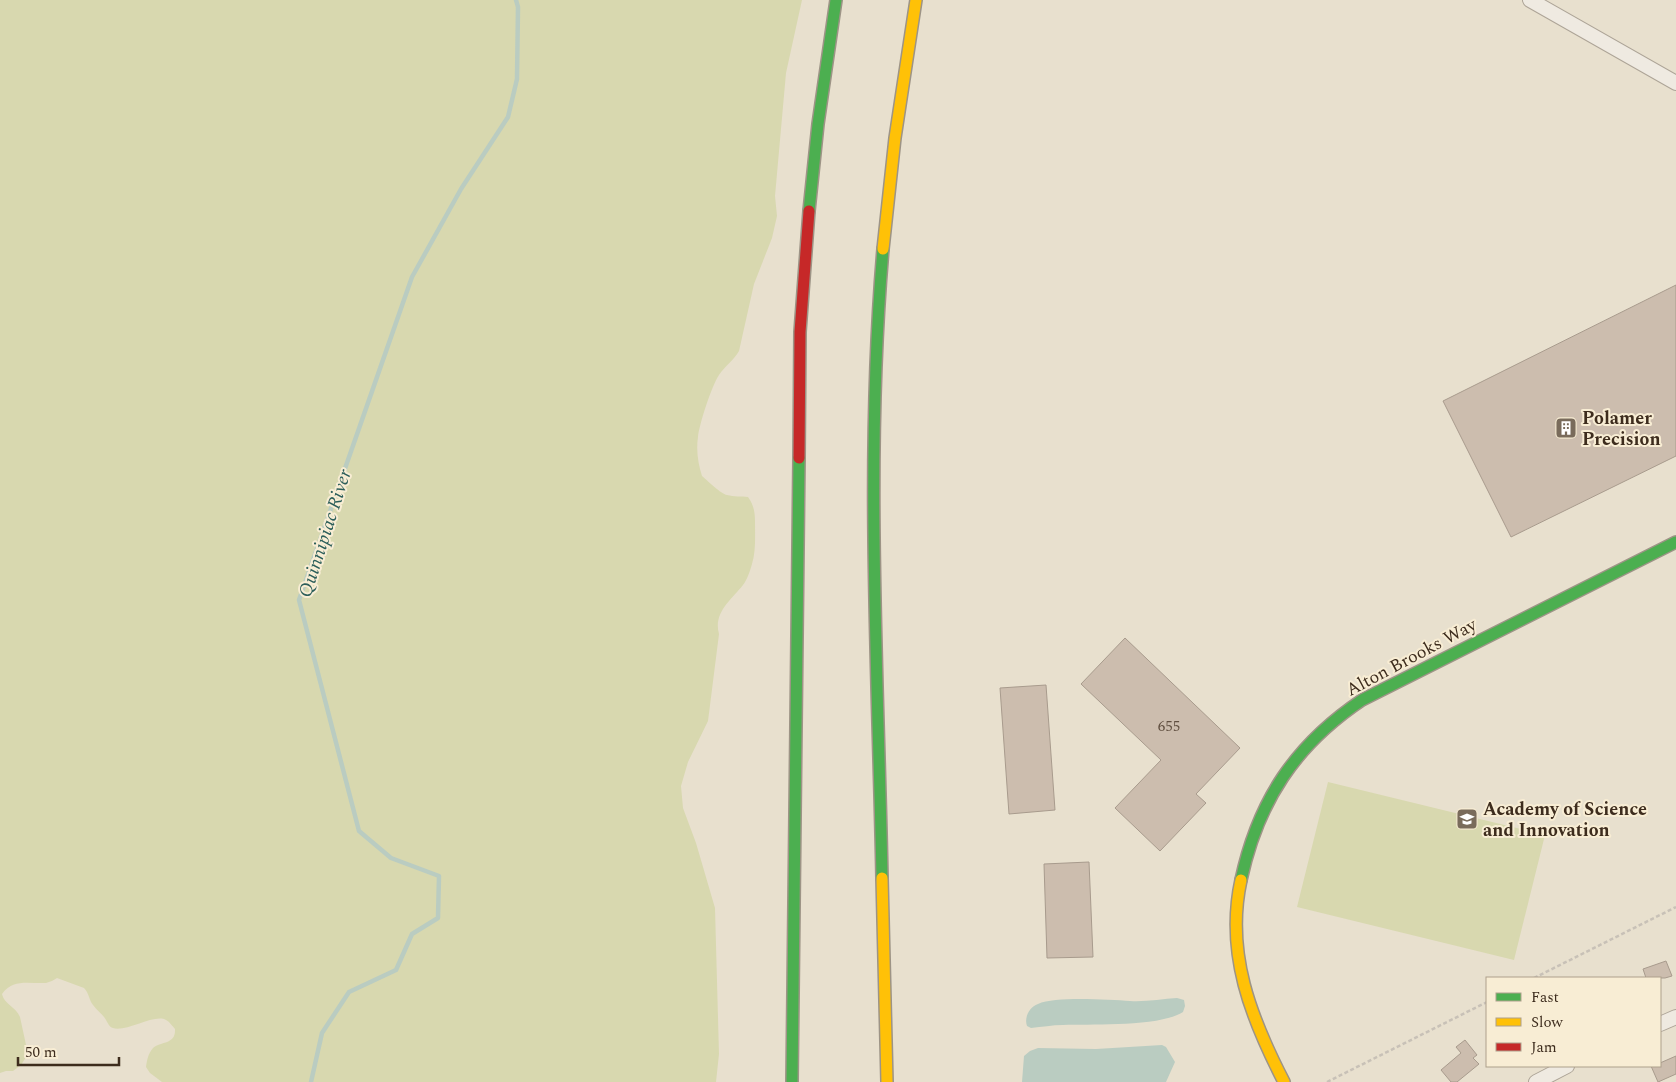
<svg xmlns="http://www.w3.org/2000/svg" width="1676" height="1082" viewBox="0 0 1676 1082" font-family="Spectral,serif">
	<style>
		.green { fill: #d8d8af }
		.water { fill: #baccc1 }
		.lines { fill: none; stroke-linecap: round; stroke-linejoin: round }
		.stream { stroke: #baccc1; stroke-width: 4.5 }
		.building { fill: #ccbdae; stroke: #a89b8d }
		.street-casing { stroke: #ada497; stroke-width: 16 }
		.fast-casing { stroke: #9d9486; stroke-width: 14 }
		.slow-casing { stroke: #9d9486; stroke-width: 14 }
		.jam-casing { stroke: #9d9486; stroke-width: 14 }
		.path { stroke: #c8c1b7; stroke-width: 2.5; stroke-dasharray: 4 2.5; stroke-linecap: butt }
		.street { stroke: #efeae1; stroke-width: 14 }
		.fast { stroke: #4caf50; stroke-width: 11 }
		.slow { stroke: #ffc107; stroke-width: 11 }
		.jam { stroke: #c62828; stroke-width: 11 }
		.labels { text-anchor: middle; stroke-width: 4; stroke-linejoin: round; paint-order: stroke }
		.number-label { font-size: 15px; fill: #615041 }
		.poi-label { font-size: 18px; font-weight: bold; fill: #3d2c1d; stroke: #f8edd4; text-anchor: start }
		.street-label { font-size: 18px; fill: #3d2c1d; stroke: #f8edd4 }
		.water-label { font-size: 19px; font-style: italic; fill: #2c5e5a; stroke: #f8edd4 }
	</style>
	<rect width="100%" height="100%" fill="#e8e0ce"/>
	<path class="green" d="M0,0H802L786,73L775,196L777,216L772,238L754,284L739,351C734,360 725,366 719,375C712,385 699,425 698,437C696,450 698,464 702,476C708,481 721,494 727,495C734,497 741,496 748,497C754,505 755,513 755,522C755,536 756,551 752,564C750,571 747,580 743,585C731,600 713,613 719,634L708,721L688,762L681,786L683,808L696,843L715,908L719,1054L716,1082H162L150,1073L146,1067C147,1060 148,1054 153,1048C160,1041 176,1045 175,1029C172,1026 170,1022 166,1020C155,1013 125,1033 113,1028C109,1027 108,1023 106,1020C103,1014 97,1011 93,1005C89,1000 89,993 84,988L57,978C54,980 50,982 46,983C30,984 13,978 2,994C4,1004 16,1007 20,1017L28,1054L21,1065L13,1071H6L0,1073Z
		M1328,782L1545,835L1514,960L1297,907Z"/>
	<path class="water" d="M1177,998L1184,1000L1185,1006L1183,1012C1160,1027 1091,1024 1063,1025C1052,1025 1042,1027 1031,1028L1027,1026C1024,1018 1029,1007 1038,1004C1056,996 1109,1000 1130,1001C1145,1002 1162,999 1177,998Z
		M1162,1045L1166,1047L1175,1062L1166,1082H1022L1024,1056L1030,1051L1038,1048L1096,1049Z"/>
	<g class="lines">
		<path class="stream" d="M311,1082L322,1033L349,992L396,970L412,934L438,918L439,876L391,858L359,831L299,600L412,277L461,189L508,117L517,79L518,7L516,0"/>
	</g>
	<path class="building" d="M1676,285V456L1511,537L1443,401Z
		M1125,638L1240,748L1196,794L1206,803L1160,851L1115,808L1161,760L1081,684Z
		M1046,685L1055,810L1009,814L1000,688Z
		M1089,862L1093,957L1047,958L1044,864Z
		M1666,961L1672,976L1665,978H1646L1643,969Z
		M1465,1040L1477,1055L1473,1058L1479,1064L1457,1082H1451L1441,1070L1461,1053L1456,1047Z
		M1676,1056V1074L1658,1082L1651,1066H1660V1063Z"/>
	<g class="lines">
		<g class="street-casing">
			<path id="street" d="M1530,0L1676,83
				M1660,1024L1676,1017
				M1536,1082L1567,1066"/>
		</g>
		<g class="fast-casing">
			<path id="fast" d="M809,211L818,124L836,0
				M882,878C878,669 865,459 883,249
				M1241,880C1258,801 1295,745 1362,700L1676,542
				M792,1082L799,458"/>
		</g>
		<g class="slow-casing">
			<path id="slow" d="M883,249L895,138L916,0
				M882,878L887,1082
				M1241,880C1225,953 1251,1018 1284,1082"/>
		</g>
		<g class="jam-casing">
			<path id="jam" d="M799,458L800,332L809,211"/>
		</g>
		<path class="path" d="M1534,978L1676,907
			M1327,1082L1487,1002"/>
		<use href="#street" class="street"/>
		<use href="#fast" class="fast"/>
		<use href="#slow" class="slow"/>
		<use href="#jam" class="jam"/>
	</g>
	<defs>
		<g id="building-square" transform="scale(1.125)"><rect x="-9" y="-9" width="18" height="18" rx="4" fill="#796b5b" stroke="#f8edd4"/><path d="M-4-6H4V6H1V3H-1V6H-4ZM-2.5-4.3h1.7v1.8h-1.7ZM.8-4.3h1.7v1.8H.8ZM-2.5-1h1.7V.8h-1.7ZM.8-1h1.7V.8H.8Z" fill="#fff"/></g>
		<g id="school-square" transform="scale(1.125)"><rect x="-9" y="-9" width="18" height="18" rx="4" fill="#796b5b" stroke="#f8edd4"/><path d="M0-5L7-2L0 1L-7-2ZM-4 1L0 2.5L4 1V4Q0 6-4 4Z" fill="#fff"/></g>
	</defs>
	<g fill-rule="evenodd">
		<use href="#building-square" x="1566" y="428"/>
		<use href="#school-square" x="1467" y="819"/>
	</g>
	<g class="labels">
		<g class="number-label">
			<text x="1169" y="731">655</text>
		</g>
		<g class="poi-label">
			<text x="1582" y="424">Polamer<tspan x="1582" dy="21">Precision</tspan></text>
			<text x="1483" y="815">Academy of Science<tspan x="1483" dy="21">and Innovation</tspan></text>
		</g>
		<g class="street-label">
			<text transform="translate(1411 657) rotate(-28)" y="6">Alton Brooks Way</text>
		</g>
		<g class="water-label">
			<text transform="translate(324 533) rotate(-72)" y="7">Quinnipiac River</text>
		</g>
	</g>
	<rect x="1486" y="977" width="175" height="90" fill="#f8edd4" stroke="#ada08b"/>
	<rect x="1496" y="993" width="25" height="8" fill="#4caf50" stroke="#ada08b"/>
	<text x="1531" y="1002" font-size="15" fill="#3d2c1d">Fast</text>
	<rect x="1496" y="1018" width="25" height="8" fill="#ffc107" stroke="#ada08b"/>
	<text x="1531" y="1027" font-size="15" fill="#3d2c1d">Slow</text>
	<rect x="1496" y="1043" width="25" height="8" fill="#c62828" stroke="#ada08b"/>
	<text x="1531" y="1052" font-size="15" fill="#3d2c1d">Jam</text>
	<path d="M18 1057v8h101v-8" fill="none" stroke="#3d2c1d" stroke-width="2.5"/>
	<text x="25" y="1057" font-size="15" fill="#3d2c1d" stroke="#f8edd4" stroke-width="4" paint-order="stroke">50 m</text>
</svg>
